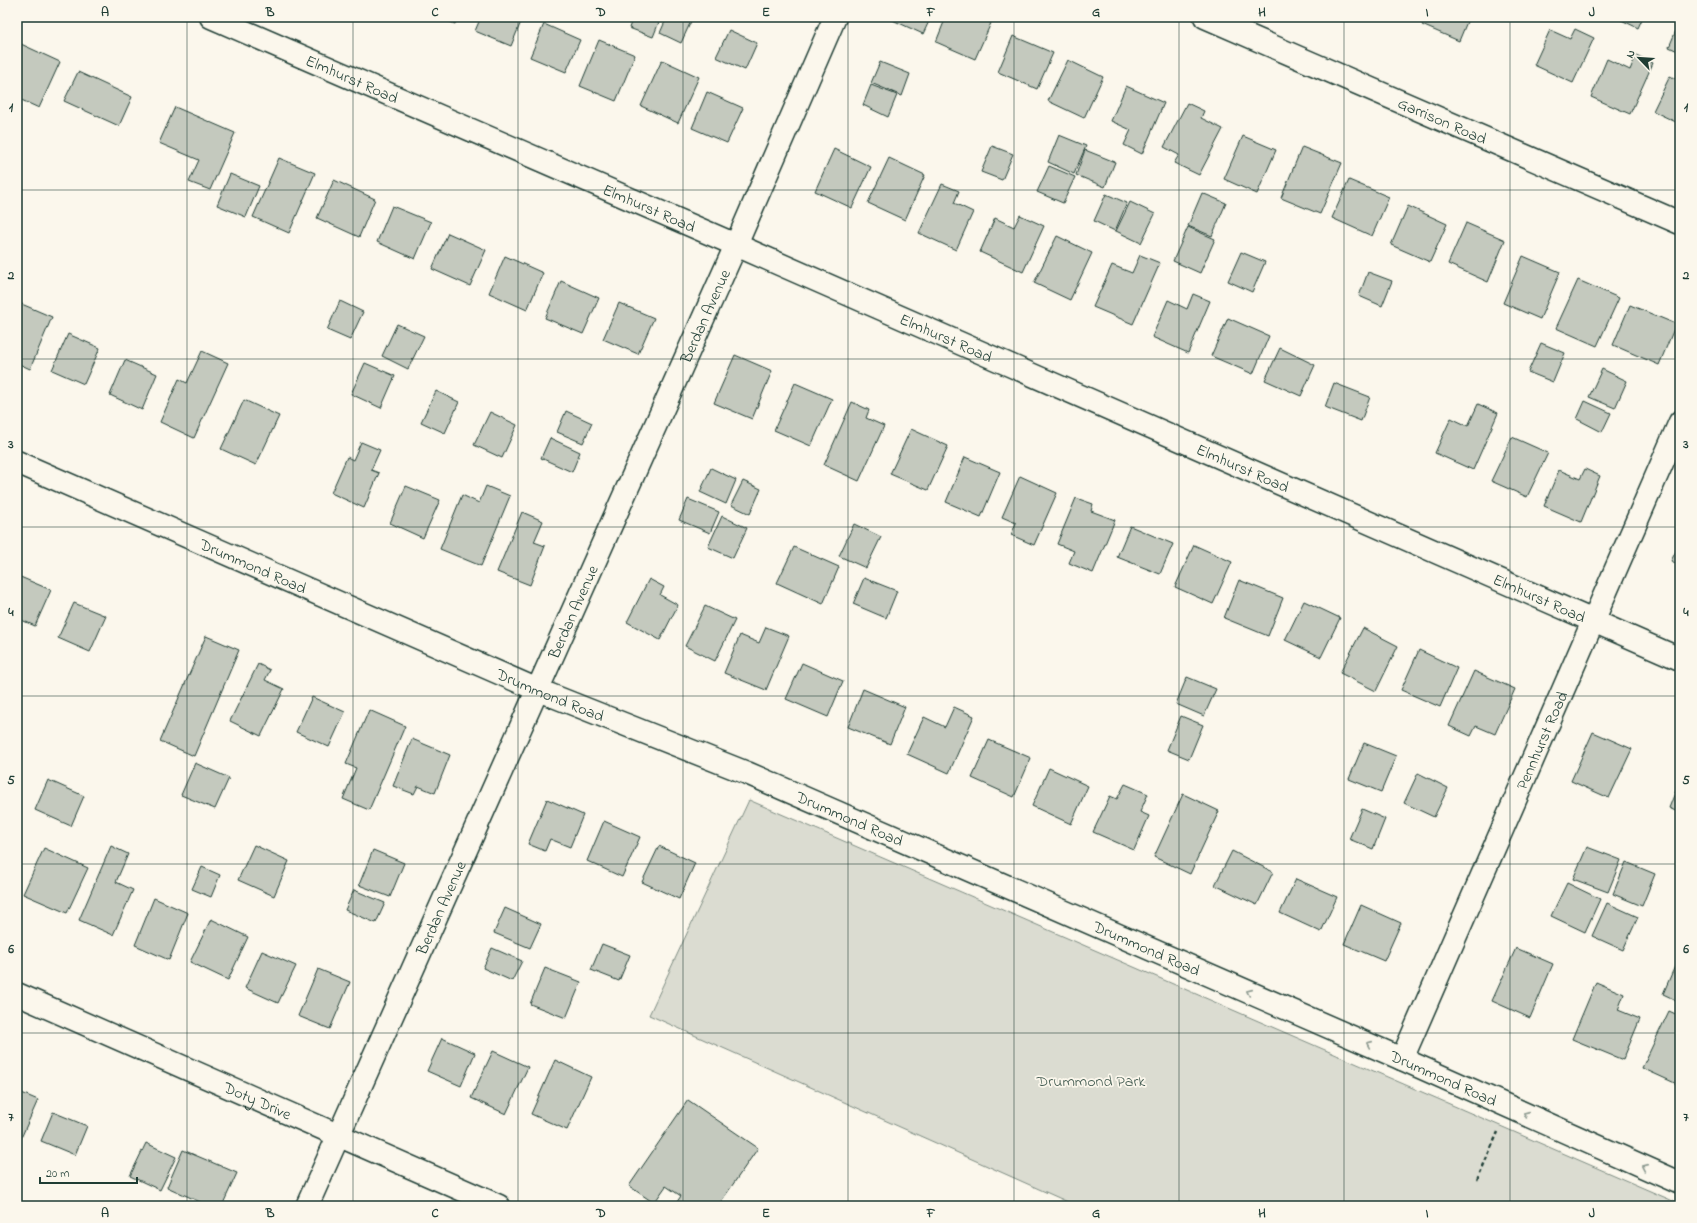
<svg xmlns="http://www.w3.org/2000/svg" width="1697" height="1223" viewBox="0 0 1697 1223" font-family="'Indie Flower',sans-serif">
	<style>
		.green { fill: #dbdcd1; stroke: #7d8c82 }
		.building { fill: #c4c9be; stroke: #1f3d34 }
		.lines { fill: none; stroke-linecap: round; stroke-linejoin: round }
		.street-casing { stroke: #1f3d34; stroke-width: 25 }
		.path { stroke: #1f3d34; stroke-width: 2.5; stroke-dasharray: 4 3; stroke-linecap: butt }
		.street { stroke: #fbf7ec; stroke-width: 22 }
		.oneway { stroke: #8d9a90 }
		.grid { fill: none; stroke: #1f3d34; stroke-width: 1; stroke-opacity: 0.55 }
		.labels { text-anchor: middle; stroke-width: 3.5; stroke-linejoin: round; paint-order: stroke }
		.street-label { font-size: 16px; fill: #1f3d34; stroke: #fbf7ec }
		.park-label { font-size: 16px; fill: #455d53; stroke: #fbf7ec }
		.neatline { fill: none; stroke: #1f3d34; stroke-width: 1.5 }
		.grid-label { font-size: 13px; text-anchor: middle; font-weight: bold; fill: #1f3d34 }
	</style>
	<rect width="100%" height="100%" fill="#fbf7ec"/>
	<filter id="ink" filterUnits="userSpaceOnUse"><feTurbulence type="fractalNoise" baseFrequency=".025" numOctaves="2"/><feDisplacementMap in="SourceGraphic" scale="8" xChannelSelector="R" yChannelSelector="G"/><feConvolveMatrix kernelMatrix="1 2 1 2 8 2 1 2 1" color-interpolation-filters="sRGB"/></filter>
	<g filter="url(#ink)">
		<path class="green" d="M749,800L1680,1204V1206H1077L649,1015Z"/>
		<path class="building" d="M439,17H458L455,24Z
			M481,17H523L511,46L475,31Z
			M633,17H661L653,37L629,28Z
			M667,17H693L681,43L660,33Z
			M886,17H931L923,34Z
			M946,17H977L991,23L975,59L936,42Z
			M1426,17H1469L1459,41L1422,25Z
			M1615,17H1643L1638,28Z
			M1680,21V52L1669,47Z
			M544,24L580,40L566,72L530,57Z
			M1575,29L1594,38L1573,83L1534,65L1550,30L1570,39Z
			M729,30L757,43L745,70L716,57Z
			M1013,36L1053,53L1037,89L998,72Z
			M599,40L635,55L616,101L580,86Z
			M21,44L60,62L39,108L17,98V52Z
			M1636,55L1653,63L1630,114L1591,97L1607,59L1630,70Z
			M662,60L699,77L678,123L641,106Z
			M1068,60L1103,77L1084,118L1048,101Z
			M880,62L910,74L902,96L871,83Z
			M78,72L132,97L119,126L64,101Z
			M1670,76L1680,81V124L1653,111Z
			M871,85L897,95L888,117L863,105Z
			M1126,86L1164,103L1142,154L1124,145L1131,130L1111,121Z
			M707,92L743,108L727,143L692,128Z
			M1187,103L1204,111L1201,118L1223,129L1199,175L1174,163L1179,155L1164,147Z
			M175,107L235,133L210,190L189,182L199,160L159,143Z
			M1059,135L1086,146L1074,174L1048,162Z
			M1243,136L1276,150L1257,194L1224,179Z
			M992,146L1013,154L1002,180L981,172Z
			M1302,147L1342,163L1320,214L1281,198Z
			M834,149L871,167L852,208L815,191Z
			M1085,150L1115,162L1105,187L1076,175Z
			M279,158L315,173L289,233L253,217Z
			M889,158L925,175L905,220L868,203Z
			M1049,166L1075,177L1063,203L1037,192Z
			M230,174L259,186L246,217L217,205Z
			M334,180L375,199L359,237L317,218Z
			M1349,180L1389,197L1372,236L1332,218Z
			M942,184L959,191L954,203L973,212L956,250L919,233Z
			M1202,193L1226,203L1212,236L1188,226Z
			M1106,194L1127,203L1115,231L1094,221Z
			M1130,202L1155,214L1141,243L1116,231Z
			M392,206L431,222L415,259L377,242Z
			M1408,206L1447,224L1430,262L1391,245Z
			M1020,215L1044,226L1023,272L980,252L995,218L1014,227Z
			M1466,223L1505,240L1488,282L1448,264Z
			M1188,227L1215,239L1200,273L1173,261Z
			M448,233L486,250L470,286L432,269Z
			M1057,236L1092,253L1070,300L1034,283Z
			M1241,252L1265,262L1252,292L1228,281Z
			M1140,255L1160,263L1133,324L1093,307L1112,265L1132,273Z
			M505,256L543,273L527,310L489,293Z
			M1523,256L1560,272L1540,319L1503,303Z
			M1368,272L1392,281L1382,306L1359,296Z
			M1578,280L1619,298L1597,346L1556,328Z
			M561,281L599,298L583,334L545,318Z
			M1193,294L1210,301L1188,353L1152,337L1168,300L1187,309Z
			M340,301L363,312L350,340L327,330Z
			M17,302L52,317L30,369L17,363Z
			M619,303L654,318L638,354L603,339Z
			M1630,305L1676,324L1659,365L1613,345Z
			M1228,318L1269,336L1253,374L1211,356Z
			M397,324L424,336L408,369L382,356Z
			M68,334L100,348L84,384L52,370Z
			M1541,343L1565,353L1553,382L1528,372Z
			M1280,348L1315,365L1301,396L1265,380Z
			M202,351L228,363L194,438L160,422L179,379L187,383Z
			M735,355L772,371L752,419L714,403Z
			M125,360L157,374L142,410L110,395Z
			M365,363L395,376L381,408L351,394Z
			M1602,369L1627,381L1615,408L1589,397Z
			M795,383L832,399L811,446L774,430Z
			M1334,383L1370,397L1361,421L1325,407Z
			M436,391L459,402L445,433L421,422Z
			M244,400L279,416L256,465L221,449Z
			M1585,401L1611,413L1602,432L1577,419Z
			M852,402L869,410L866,418L884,426L859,481L824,465Z
			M1478,404L1498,413L1473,470L1435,453L1451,418L1468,426Z
			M566,411L592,423L583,443L557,432Z
			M490,412L517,425L502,458L474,445Z
			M911,429L948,446L928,490L890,474Z
			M1512,437L1548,453L1527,497L1491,481Z
			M550,438L580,452L572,472L541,458Z
			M361,442L380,450L371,470L379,473L364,508L331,493L347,457L353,460Z
			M965,457L1000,472L981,517L946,502Z
			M711,468L736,480L726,504L700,492Z
			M1585,469L1600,476L1581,522L1544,506L1559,470L1580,479Z
			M1020,476L1057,493L1034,545L1011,535L1016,523L1002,517Z
			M743,481L761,489L750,514L731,505Z
			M406,486L440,500L423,538L390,523Z
			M486,486L510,496L481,566L440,549L462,495L479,503Z
			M1076,498L1093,504L1091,511L1115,520L1093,573L1069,563L1074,551L1057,544Z
			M688,499L719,512L710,533L679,520Z
			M522,512L543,521L534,542L545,546L530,585L497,572Z
			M722,516L747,528L733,558L708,547Z
			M854,524L881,537L866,568L839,556Z
			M1130,526L1173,544L1160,574L1117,557Z
			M1680,543V565L1671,561Z
			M1194,545L1232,562L1213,604L1175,587Z
			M794,547L839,567L823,604L777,583Z
			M18,576L51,590L35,626L17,618Z
			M864,578L897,591L886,618L853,604Z
			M649,579L664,587L660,595L678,605L660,640L627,622Z
			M1239,580L1283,598L1268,636L1224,618Z
			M1304,601L1340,618L1321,657L1285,640Z
			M74,603L106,616L90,652L58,638Z
			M705,606L735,620L715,661L685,646Z
			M766,627L789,636L766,690L724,673L740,635L759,643Z
			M1363,628L1398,646L1376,691L1340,673Z
			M206,636L239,650L194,756L160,741Z
			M1419,650L1457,668L1440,707L1401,690Z
			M802,663L843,681L828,717L786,699Z
			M258,664L270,670L265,680L284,689L261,736L230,721Z
			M1474,671L1515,689L1495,734L1476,726L1471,736L1449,726Z
			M1187,677L1216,689L1204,716L1176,704Z
			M863,689L905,707L890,744L848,727Z
			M312,697L345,712L329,747L296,732Z
			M954,707L974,716L949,773L907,754L924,717L945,727Z
			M369,710L405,726L369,810L343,799L356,768L346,764Z
			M1181,716L1203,725L1189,759L1167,750Z
			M1593,732L1632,749L1609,798L1571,781Z
			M412,739L450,755L435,793L418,786L414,794L393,786Z
			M989,740L1031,758L1014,797L972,778Z
			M1364,743L1396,756L1381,792L1349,779Z
			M195,763L229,778L215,809L181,795Z
			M1049,768L1088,786L1071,824L1032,806Z
			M1418,773L1448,788L1434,817L1404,803Z
			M48,780L84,796L71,826L35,810Z
			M1680,780V813L1669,808Z
			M1125,784L1148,794L1140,812L1149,816L1134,850L1093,832L1110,796L1117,799Z
			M1183,794L1219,811L1190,874L1154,857Z
			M547,799L583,815L570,847L550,839L545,851L528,844Z
			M1362,809L1385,819L1373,849L1349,839Z
			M604,821L640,837L622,877L587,861Z
			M254,845L289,861L274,896L238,880Z
			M111,846L128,854L116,882L133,890L113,935L79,920Z
			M659,846L695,863L679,899L642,882Z
			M1587,847L1621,860L1608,892L1573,879Z
			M44,848L88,868L67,913L23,894Z
			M373,850L404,863L390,897L359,885Z
			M1232,851L1273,872L1257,905L1215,885Z
			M1626,862L1655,874L1642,906L1613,894Z
			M202,867L220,875L211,897L192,889Z
			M1296,879L1337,897L1321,932L1280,913Z
			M1567,883L1600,899L1585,932L1551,916Z
			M354,890L385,903L376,923L345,910Z
			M154,898L188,913L169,960L135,945Z
			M1607,903L1638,917L1623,950L1592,936Z
			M1361,905L1401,923L1384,961L1344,944Z
			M505,908L541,924L530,948L494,933Z
			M211,919L248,937L228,980L190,962Z
			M602,944L630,955L619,981L591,970Z
			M492,948L522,961L512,981L483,968Z
			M1516,948L1553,964L1530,1018L1492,1001Z
			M262,951L296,966L278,1003L245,988Z
			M1675,966L1680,969V1002L1663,994Z
			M545,968L581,982L566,1018L530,1004Z
			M318,969L350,982L330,1029L298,1016Z
			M1596,982L1624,994L1618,1010L1640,1019L1623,1060L1572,1039Z
			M1669,1011L1680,1016V1077L1677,1084L1642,1068Z
			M442,1038L475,1053L461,1086L427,1071Z
			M493,1051L528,1067L506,1114L471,1098Z
			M555,1060L591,1077L567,1130L531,1114Z
			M17,1091L38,1100L17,1147Z
			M688,1100L758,1148L718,1206H674L681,1196L666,1186L654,1203L629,1186Z
			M53,1112L87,1126L75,1155L41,1141Z
			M146,1143L176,1157L160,1190L130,1176Z
			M183,1150L237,1173L222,1206H209L167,1187Z"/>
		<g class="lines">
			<g class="street-casing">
				<g id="street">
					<path id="s1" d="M211,17L736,245L1680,659"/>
					<path id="s2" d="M1205,17L1680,223"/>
					<path id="s3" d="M17,462L538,690L747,773L1402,1059L1680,1183"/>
					<path id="s4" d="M17,994L499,1206"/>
					<path id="s5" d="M1402,1059L1680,422"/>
					<path id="s6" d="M307,1206L736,245L835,17"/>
				</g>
			</g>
			<path class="path" d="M1477,1180L1498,1132"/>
			<use href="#street" class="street"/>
		</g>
		<defs><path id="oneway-chevron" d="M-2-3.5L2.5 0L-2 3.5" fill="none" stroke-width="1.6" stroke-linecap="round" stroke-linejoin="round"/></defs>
		<g class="oneway">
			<use href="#oneway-chevron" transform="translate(1249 992) rotate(-156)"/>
			<use href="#oneway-chevron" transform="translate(1369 1044) rotate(-156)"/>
			<use href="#oneway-chevron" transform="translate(1526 1114) rotate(-156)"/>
			<use href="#oneway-chevron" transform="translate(1644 1167) rotate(-156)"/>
		</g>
	</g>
	<path class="grid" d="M187,17V1206M353,17V1206M518,17V1206M683,17V1206M848,17V1206M1014,17V1206M1179,17V1206M1344,17V1206M1510,17V1206M17,190H1680M17,359H1680M17,527H1680M17,696H1680M17,864H1680M17,1033H1680"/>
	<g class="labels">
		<g class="street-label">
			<text dy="6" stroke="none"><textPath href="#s1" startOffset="154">Elmhurst Road</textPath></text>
			<text dy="6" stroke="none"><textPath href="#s2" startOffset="259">Garrison Road</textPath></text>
			<text dy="6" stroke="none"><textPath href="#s1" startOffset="478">Elmhurst Road</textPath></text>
			<text dy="6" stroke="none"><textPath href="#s6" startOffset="975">Berdan Avenue</textPath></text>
			<text dy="6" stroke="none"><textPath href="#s1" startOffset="802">Elmhurst Road</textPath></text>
			<text dy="6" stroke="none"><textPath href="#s1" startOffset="1126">Elmhurst Road</textPath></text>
			<text dy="6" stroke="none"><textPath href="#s3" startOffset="258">Drummond Road</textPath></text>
			<text dy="6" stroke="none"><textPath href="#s1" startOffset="1450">Elmhurst Road</textPath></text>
			<text dy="6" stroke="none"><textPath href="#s6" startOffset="651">Berdan Avenue</textPath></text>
			<text dy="6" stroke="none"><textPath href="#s3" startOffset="582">Drummond Road</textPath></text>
			<text dy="6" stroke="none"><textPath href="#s5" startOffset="348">Pennhurst Road</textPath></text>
			<text dy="6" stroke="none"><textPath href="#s3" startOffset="906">Drummond Road</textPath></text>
			<text dy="6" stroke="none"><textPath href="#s6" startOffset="327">Berdan Avenue</textPath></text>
			<text dy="6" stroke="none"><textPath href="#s3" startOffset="1230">Drummond Road</textPath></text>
			<text dy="6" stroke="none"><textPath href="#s3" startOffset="1554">Drummond Road</textPath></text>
			<text dy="6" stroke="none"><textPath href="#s4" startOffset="263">Doty Drive</textPath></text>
		</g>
		<g class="park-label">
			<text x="1091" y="1086">Drummond Park</text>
		</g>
	</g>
	<rect width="1697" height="1223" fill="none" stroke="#fbf7ec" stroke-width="44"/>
	<g transform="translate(1639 58) rotate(295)" stroke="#fbf7ec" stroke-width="3" paint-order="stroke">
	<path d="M0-3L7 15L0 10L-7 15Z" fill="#1f3d34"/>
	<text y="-6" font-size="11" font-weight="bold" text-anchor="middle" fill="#1f3d34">N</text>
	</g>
	<path d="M40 1177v6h97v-6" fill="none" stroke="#1f3d34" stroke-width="2"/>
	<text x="46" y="1177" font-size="12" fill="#1f3d34" stroke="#fbf7ec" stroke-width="3" paint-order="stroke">20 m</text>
	<rect x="22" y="22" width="1653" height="1179" class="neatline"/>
	<g class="grid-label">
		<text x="105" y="16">A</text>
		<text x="270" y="16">B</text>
		<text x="435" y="16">C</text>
		<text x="601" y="16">D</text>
		<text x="766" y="16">E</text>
		<text x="931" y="16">F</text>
		<text x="1096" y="16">G</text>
		<text x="1262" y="16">H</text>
		<text x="1427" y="16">I</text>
		<text x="1592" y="16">J</text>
		<text x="11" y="111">1</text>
		<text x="1686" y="111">1</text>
		<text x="11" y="279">2</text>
		<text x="1686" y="279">2</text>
		<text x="11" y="448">3</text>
		<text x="1686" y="448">3</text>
		<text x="11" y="616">4</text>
		<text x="1686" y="616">4</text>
		<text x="11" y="784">5</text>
		<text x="1686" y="784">5</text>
		<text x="11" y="953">6</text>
		<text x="1686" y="953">6</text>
		<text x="11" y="1121">7</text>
		<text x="1686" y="1121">7</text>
		<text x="105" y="1217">A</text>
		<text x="270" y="1217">B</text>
		<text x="435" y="1217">C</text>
		<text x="601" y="1217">D</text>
		<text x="766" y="1217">E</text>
		<text x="931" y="1217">F</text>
		<text x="1096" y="1217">G</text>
		<text x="1262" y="1217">H</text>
		<text x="1427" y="1217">I</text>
		<text x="1592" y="1217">J</text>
	</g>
</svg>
